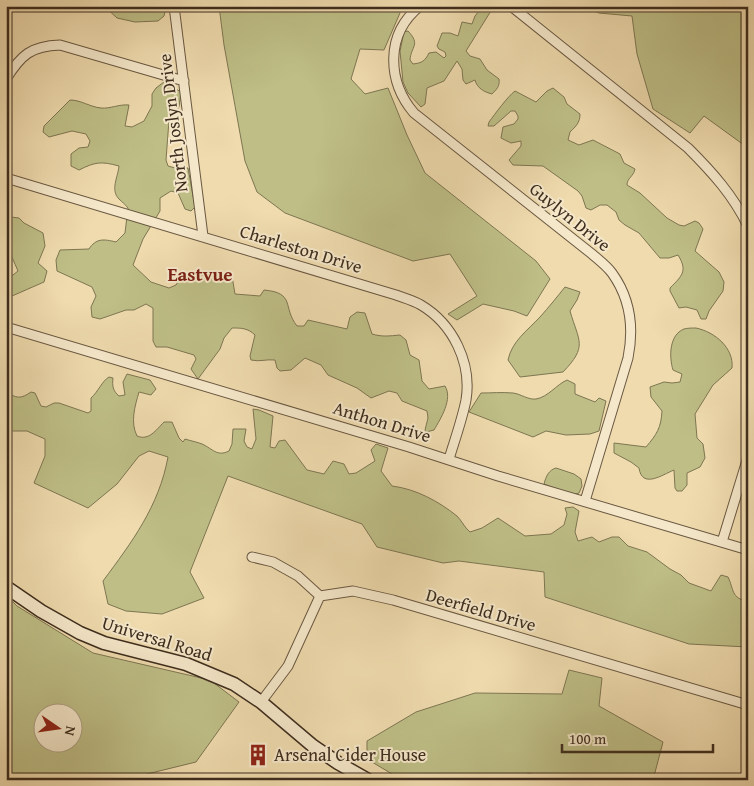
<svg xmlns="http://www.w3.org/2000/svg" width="754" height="786" viewBox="0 0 754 786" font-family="'Gentium Book Plus',serif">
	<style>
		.green { fill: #bebe86; stroke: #7e7652; fill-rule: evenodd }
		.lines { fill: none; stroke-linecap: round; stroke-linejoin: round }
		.street-casing { stroke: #6a5842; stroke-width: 11 }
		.secondary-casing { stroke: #3e2d1e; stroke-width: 15 }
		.street { stroke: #f5e8ca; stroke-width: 9 }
		.secondary { stroke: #f5e8ca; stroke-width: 12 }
		.labels { text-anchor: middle; stroke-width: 4; stroke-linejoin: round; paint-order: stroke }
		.street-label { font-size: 18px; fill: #3e2d1e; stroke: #f5e8ca }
		.poi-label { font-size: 18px; fill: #3e2d1e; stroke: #f5e8ca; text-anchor: start }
		.neighbourhood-label { font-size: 19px; font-weight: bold; fill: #7a1f14; stroke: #f5e8ca }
	</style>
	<rect width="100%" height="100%" fill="#efdbae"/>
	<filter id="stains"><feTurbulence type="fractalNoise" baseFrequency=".004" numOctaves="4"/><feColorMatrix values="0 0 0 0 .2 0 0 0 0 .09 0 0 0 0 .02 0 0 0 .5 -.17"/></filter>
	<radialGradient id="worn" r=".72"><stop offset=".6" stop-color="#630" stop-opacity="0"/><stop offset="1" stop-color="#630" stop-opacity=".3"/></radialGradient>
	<path class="green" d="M104,6H164L166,7L164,16L158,21L135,22L117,18Z
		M219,6H403L384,50L360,49L351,79L365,94L388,88L407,135L425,173L536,261L550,279L527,316L514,311L483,304L457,320L448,314L477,296L450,254L413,261L285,213L257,192L245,161L224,45Z
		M483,6H494L466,51L470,56L480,59L487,70L499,79C500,86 497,89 492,94C484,92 477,88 475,80L466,84L463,80L462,69L457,61L444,81L427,88L425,104L421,107L408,93L403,82L400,51L404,32L408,31C421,45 411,46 410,60L413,64C422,63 425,61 429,53L436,52L444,58L446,56L445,52L439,49L437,46L442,33H450L458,36L462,22L472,24L475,16Z
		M582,6H748V148L704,116L690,133L653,109L637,54L632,16L599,13Z
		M164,82L181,92L179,107L169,120L166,160L168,166L175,168H188L195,207L191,211L185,209L178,193L171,191L160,198V211L143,239L133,265L151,282L169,288L176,285L179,280H192L212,271L232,276L235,294L260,296L264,290C296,293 282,307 297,326H304L308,320L347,329L350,317L357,312L365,313L372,334C382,337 389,336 400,335L406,340L410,355L419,360L422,381L429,389L445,386C453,399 441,418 434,430L426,432L425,430L428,418L427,411L402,401L397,393L389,391L371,398L357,388L328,375L321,365L305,358L291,370L280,371L277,368L275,360C266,359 260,362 251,360L250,356L255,335C248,328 241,328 232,328L224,338L220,349L198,379L191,369L196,359L194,355L167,347H156L153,341V308L146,304L134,310H126L100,319L92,317L91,307L96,296L92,287L57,271L56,260L60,250L89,249C96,238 104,239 116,242L125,233L128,208C125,204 122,202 119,199C110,190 118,177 119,166C101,161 95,162 79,170L71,166V154L79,148L88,147L90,141L86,134L72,131L49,137L43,132L44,126L70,100C81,100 90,107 101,108C110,109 119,104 129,105L125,126L132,127L144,121L152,106V94L156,88Z
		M553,88L564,97L567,104L580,114C580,123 576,126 570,132L568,140L579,145L593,140L620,154L624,163L635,169C634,176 627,178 627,185L640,193L667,218L679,225L684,226L695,221L699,223L703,229L695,251L719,272L724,282L723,291L709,311L706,319H701L697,310L686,307L679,308L670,291V288C682,276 688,271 678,255L669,258H660L639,233L625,225L619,220L616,212L607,205H600L591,210L586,208L582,196L578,191L543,166L513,165L509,160L521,146V141L511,143L501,138L503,127L514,124L518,119V116L515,111H511L494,126H488L489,122C495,114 508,96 515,91L536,102L547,91Z
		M11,217L19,218L24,223L43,233L45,246L38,263L47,271L44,282L12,296L6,295V276L13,275L18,271L11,255L8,252L6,229Z
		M565,287L580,292L577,300L570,311C579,342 588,346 563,372L520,377L508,360C512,341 527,331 540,317C549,307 557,297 565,287Z
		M696,328C715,332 734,348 732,368L713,385L695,414L697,438L703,444L705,458L700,467L687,473V485L682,491H677L675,488L674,470C662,475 642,489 639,468L631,462L614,453V443L646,447C657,434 661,428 662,411L651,397L650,387L664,382L672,383L680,382L682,374L673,370C669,357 669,335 684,329C687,328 693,328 696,328Z
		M127,374L150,380L156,389L151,395L139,392C135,406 130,422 137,436C149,441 156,430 164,422H172L179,438L183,442L185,439C191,441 197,442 202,444C213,449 217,457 229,451L232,444L233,429H246L244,441L247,447L252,449L256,439L253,409L259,410L273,416L270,447L275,448L279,441L285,440L307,470L324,474L333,461L344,464L349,474L356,473L375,461L371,450L376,444L388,448L381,471L392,486C416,489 438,501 457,516C462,521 464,527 470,532L482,528L498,518L525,536L551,534L564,525L567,514L565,508L573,507L579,511L575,532L578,541L592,537L599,542L612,537H619L628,546L647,552L670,569L681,575L689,583L711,591L721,575L728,577C734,589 731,599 748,601V647L689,644L545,597L544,572L459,561L443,563L377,547L362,524L228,476L190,572L204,598L162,614L126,611L108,604L103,581C132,542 159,506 168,457L149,451L139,456L117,484L88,508L34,483L45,456V439L27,431H6V391C16,399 21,399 31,392L35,393L41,406L46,407L54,403H59L88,413L91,411V398C98,392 102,381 109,377L113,378C112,386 113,391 119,396L125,395L123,382Z
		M567,380L575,384V394L595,402L599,398L606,401L599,431L590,434L566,435L546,431L533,437L469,412L481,393C491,393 502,392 513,393C521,394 528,400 536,399C548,397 556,385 567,380Z
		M556,468L574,474L581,479L582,486L579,493L573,495L544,484C546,476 549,470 556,468Z
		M6,595L17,606L93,653L210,680L239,702L196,762L147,774L149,780H6ZM42,714H72V744H42Z
		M569,670L602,678L599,706L663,742L653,780H543L530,773L511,780H402L367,759V741L416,712L475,693L562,694Z"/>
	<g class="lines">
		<g class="street-casing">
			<path id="street" d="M174,6L203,236
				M420,6C385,34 387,81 414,113L592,254C599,260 607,266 612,273C630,298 634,328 628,358L585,501
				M511,6L688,148C712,172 733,195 748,226
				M6,79C21,55 31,46 60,45L184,81
				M6,178L396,295C404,298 413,300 421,305C453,324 472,363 466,400C462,420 455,439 449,459
				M6,327L409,447L498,476L748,550
				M722,542L748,457
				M252,557L273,562L298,576L320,596
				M320,596L353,591L393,600L748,705
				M261,702L288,666L320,596"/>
		</g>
		<g class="secondary-casing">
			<path id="secondary" d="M6,587L41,611L80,633L104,643L186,664L234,684L261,702L313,746L338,763L368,780"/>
		</g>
		<use href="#street" class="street"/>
		<use href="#secondary" class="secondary"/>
	</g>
	<defs>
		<g id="building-bare" transform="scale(1.725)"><path d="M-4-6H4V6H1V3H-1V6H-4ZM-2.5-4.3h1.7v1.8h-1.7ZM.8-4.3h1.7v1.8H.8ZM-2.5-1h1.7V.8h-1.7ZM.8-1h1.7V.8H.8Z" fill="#8f2418" stroke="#f5e8ca" stroke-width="2.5" paint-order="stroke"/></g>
	</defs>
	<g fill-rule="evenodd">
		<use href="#building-bare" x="258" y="755"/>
	</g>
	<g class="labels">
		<g class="street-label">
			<text transform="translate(173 123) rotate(-97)" y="6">North Joslyn Drive</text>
			<text transform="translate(570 217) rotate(39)" y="6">Guylyn Drive</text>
			<text transform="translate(301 249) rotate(17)" y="6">Charleston Drive</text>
			<text transform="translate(382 422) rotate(17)" y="6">Anthon Drive</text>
			<text transform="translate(481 610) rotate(16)" y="6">Deerfield Drive</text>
			<text transform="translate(157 639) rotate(17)" y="6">Universal Road</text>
		</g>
		<g class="poi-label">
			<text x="274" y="761">Arsenal Cider House</text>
		</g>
		<g class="neighbourhood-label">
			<text x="200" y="281">Eastvue</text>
		</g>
	</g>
	<rect width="754" height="786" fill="none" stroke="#efdbae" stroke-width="25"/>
	<rect x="8" y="8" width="739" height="771" fill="none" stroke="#3e2d1e" stroke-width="2.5"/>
	<rect x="12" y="12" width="729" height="761" fill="none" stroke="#3e2d1e"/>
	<g transform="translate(58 728) rotate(103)"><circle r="24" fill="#f5e8ca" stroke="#ac9d85"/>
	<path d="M0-4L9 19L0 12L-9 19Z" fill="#8f2418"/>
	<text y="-8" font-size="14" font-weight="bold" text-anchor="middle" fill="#3e2d1e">N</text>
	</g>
	<path d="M562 744v8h151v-8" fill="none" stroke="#3e2d1e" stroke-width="2.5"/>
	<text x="569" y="744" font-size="15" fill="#3e2d1e" stroke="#f5e8ca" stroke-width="4" paint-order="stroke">100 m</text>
	<rect width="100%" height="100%" filter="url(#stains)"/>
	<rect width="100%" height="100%" fill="url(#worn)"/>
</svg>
